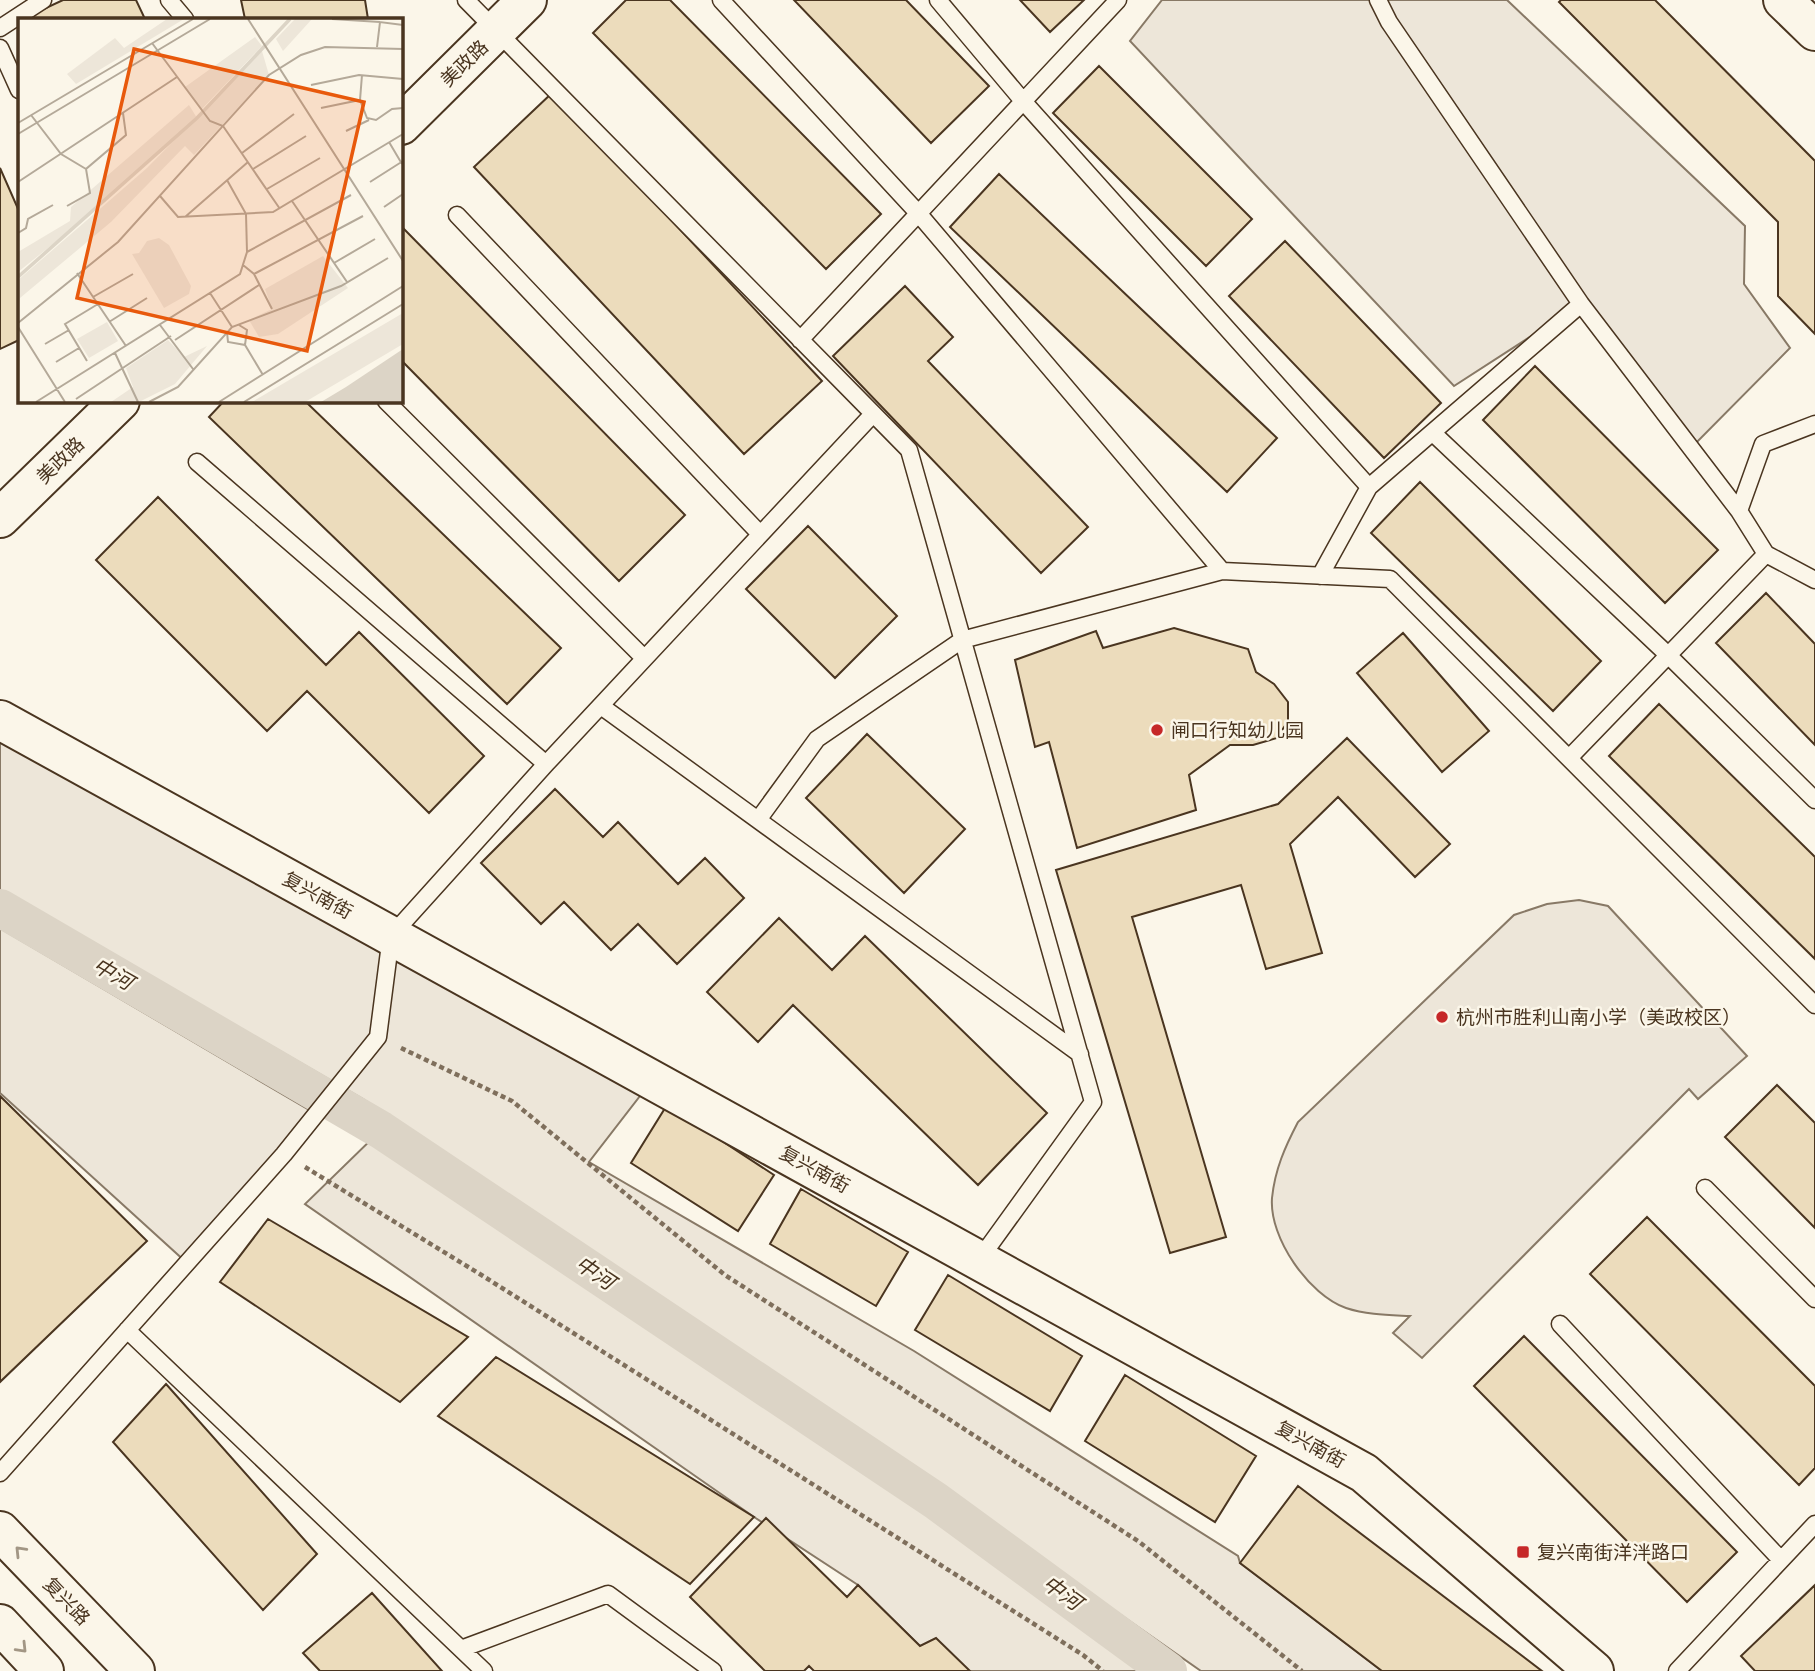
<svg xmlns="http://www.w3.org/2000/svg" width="1815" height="1671" viewBox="0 0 1815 1671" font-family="Montserrat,'Noto Sans SC',sans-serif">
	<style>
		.park { fill: #ede6d9; stroke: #887966; stroke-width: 2 }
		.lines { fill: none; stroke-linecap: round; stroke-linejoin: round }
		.canal { stroke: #dcd4c6; stroke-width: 38 }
		.building { fill: #ecdcbc; stroke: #4a3520; stroke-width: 2 }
		.lane-casing { stroke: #4a3520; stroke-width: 19 }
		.secondary-casing { stroke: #4a3520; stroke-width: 42 }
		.primary-casing { stroke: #4a3520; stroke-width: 42 }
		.path { stroke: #7f6f5c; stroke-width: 4.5; stroke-dasharray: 5 3.5; stroke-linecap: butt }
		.lane { stroke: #fbf6e9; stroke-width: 16 }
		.secondary { stroke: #fbf6e9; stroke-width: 38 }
		.primary { stroke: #fbf6e9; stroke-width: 38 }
		.oneway { stroke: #a29684 }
		.poi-dot { fill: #c62828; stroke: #fbf6e9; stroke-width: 2.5 }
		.labels { text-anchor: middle; stroke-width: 5; stroke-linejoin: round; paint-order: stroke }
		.street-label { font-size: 19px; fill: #4a3520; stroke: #fbf6e9 }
		.poi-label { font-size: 19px; fill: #4a3520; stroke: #fbf6e9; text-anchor: start }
		.water-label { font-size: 21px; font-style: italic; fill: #4a3520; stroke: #fbf6e9 }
		.inset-river { fill: none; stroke: #dcd4c6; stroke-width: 3.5 }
		.inset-road { fill: none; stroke: #b4a999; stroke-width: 2 }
		.view { fill: #e8590c; fill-opacity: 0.15; stroke: #e8590c; stroke-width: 3.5 }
		.inset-edge { fill: none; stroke: #4a3520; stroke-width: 3.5 }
	</style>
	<rect width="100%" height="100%" fill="#fbf6e9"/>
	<path class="park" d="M1162,0H1507L1745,226L1744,284L1790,348L1691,448L1581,304L1454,386L1130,41Z
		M0,721L643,1092L589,1162L914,1351L1238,1556L1240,1563L1382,1671H1201L806,1395L363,1099L0,890Z
		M1579,900L1608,906L1747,1056L1698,1099L1689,1089L1422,1358L1393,1333L1410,1316C1389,1315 1367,1315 1346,1308C1309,1295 1269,1238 1272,1198C1275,1169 1285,1147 1298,1122L1514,915L1547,904Z
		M0,928L316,1114L187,1263L0,1093Z
		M381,1130L726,1360L1166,1671H954L920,1646L858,1585L754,1517L305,1204Z"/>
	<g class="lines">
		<path class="canal" d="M0,908L381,1130L936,1501L1168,1671"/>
	</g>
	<path class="building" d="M63,0H136L145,19H35L33,14Z
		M241,0H365L368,19H245Z
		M626,0H670L881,214L826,269L593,33Z
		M794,0H906L989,86L931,143Z
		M1020,0H1084L1050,32Z
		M1561,0H1655L1815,161V334L1778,296V222L1559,2Z
		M1099,66L1252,219L1206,266L1053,113Z
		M552,93L822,381L744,454L474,167Z
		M0,168L19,211V340L0,349Z
		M999,174L1277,438L1227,492L950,227Z
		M403,228L685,515L619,581L401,360Z
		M1285,241L1441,403L1384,458L1229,296Z
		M905,286L953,337L928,361L1088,527L1041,573L833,356Z
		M1535,366L1718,550L1665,603L1483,420Z
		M224,401H305L561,648L507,704L209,417Z
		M1420,482L1601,661L1553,711L1371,533Z
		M158,497L326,665L359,632L484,756L429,813L307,691L267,731L96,560Z
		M808,526L897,616L835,678L746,589Z
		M1766,593L1815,644V745L1716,643Z
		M1174,628L1248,649L1256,672L1274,684L1288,702V721L1277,738L1253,745H1230L1189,775L1196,810L1077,848L1049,742L1035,747L1015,660L1096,631L1103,648Z
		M1403,633L1489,731L1442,772L1357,673Z
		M1659,704L1815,857V959L1609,756Z
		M867,734L965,829L904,893L806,798Z
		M1347,738L1450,844L1415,877L1338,797L1290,844L1322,953L1266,969L1241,885L1132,917L1226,1237L1170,1253L1056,870L1278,804Z
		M555,789L603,837L618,822L678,884L705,858L744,898L677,964L638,924L611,950L564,902L541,924L481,863Z
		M779,918L832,970L865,936L1047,1113L978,1185L793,1005L758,1042L707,992Z
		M1777,1085L1815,1123V1228L1725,1137Z
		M0,1096L147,1241L0,1382Z
		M667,1105L774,1175L738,1231L631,1163Z
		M801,1189L908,1252L876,1306L770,1244Z
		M1647,1217L1815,1386V1468L1799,1485L1590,1274Z
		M268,1219L468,1337L400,1402L220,1282Z
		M948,1275L1082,1356L1050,1411L915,1330Z
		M1524,1336L1737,1552L1687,1602L1474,1386Z
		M496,1357L754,1517L690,1584L438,1416Z
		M1125,1375L1256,1456L1215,1522L1085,1441Z
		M166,1384L317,1554L263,1610L113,1442Z
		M1298,1486L1542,1671H1382L1240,1563Z
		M766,1518L847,1597L858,1585L920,1646L936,1638L970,1671H814L809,1666L804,1671H765L690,1597Z
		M1815,1585V1671H1755L1741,1656Z
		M372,1593L442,1671H320L303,1653Z"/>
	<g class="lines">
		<g class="lane-casing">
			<path id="lane" d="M169,0L185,19
				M466,0L909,450L1093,1102L979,1260
				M721,0L918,213L1222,571
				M938,0L1023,101L1369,487
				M1378,0L1389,22L1581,304L1739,511L1766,554L1815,580
				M0,28L43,0
				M0,48L19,90
				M457,215L760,534
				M800,340L1118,0
				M386,401L644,658
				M1433,433L1668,655L1815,800
				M197,462L546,764
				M1739,511L1763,444L1815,424
				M1320,576L1369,487L1581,304
				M601,706L1080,1054
				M1569,758L1766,554
				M758,820L817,739L962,640L1222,571L1390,579L1815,1005
				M1705,1188L1815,1299
				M1560,1324L1781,1560
				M127,1330L484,1671
				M0,1473L284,1154L378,1037L391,936L546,764L873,414
				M461,1649L608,1594L713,1671
				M1677,1671L1815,1524"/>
		</g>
		<g class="secondary-casing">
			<path id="secondary" d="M401,125L527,0
				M0,518L120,401
				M0,720L1364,1473L1594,1671"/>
		</g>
		<g class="primary-casing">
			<path id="primary" d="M1783,0L1815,31
				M0,1531L135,1671
				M0,1624L44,1671"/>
		</g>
		<path class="path" d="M401,1048L512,1101L725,1275L1138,1541L1302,1671
			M305,1167L483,1276L1083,1655L1103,1671"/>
		<use href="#lane" class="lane"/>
		<use href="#secondary" class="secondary"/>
		<use href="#primary" class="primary"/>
	</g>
	<defs><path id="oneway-chevron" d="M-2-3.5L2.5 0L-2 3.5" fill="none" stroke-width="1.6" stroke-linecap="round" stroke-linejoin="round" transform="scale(1.75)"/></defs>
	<g class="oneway">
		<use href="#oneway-chevron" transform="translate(20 1551) rotate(-134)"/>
		<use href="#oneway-chevron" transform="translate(22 1648) rotate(46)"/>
	</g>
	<g class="poi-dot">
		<circle cx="1157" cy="730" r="7"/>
		<circle cx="1442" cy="1017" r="7"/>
		<rect x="1516" y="1545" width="14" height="14" rx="3.5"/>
	</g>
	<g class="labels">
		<g class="street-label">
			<text transform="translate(464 63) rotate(-44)" y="7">美政路</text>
			<text transform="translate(60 460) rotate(-44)" y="7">美政路</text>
			<text transform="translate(318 895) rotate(29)" y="7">复兴南街</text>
			<text transform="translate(815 1169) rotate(29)" y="7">复兴南街</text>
			<text transform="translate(1311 1444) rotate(29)" y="7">复兴南街</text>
			<text transform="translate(67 1601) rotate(46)" y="7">复兴路</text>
		</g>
		<g class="poi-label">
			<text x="1171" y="737">闸口行知幼儿园</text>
			<text x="1456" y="1024">杭州市胜利山南小学（美政校区）</text>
			<text x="1537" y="1559">复兴南街洋泮路口</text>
		</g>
		<g class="water-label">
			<text transform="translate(113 974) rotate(30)" y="7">中河</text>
			<text transform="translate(595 1273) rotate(34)" y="7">中河</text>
			<text transform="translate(1062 1593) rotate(36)" y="7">中河</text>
		</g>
	</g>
	<g transform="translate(18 18)">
		<rect width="385" height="385" fill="#fbf6e9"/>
		<path d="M149,1H166L58,66L49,56L97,20L106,30ZM277,1H294L265,33L258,21ZM237,19L244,28L183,92L167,69ZM244,33L251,57L176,137L167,128L93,204L2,280L0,293V262L129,150ZM171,87L179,100L81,189L0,254V234L52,203L53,189ZM141,220L151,227L173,268L171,276L146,290L114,236L121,235L129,223ZM305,238L330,270L260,316L241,319L231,302L254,291L247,271ZM385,295V326L287,384H234ZM89,304L100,323L71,340L59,321ZM150,322L166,339L189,328L157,366L121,384H93L115,369L108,350Z" fill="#ede6d9"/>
		<path d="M385,331V384H303L328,369Z" fill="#dcd4c6"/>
		<path class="inset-river" d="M0,259L179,100L272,1"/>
		<path class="inset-road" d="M230,1L385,243M314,1L362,4M134,25L192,103L205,108L262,191M359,29L362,4L385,7M293,67L341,57L385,61M342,82L344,57M303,90L342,82L349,100L358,102L374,91L385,90M13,97L43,136L68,151M0,105L175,1M328,113L351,102M0,116L192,1M371,124L384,146M224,135L276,96M235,151L288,118M0,164L159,59M352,164L385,143M249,171L302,140M142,178L160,199L255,194L385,116M274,183L329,264M49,188L72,175L68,151L108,117L105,95M366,189L385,176M167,199L230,144M0,215L8,210L10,201L35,187M229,234L333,177M316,245L357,221M225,247L236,256L254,291M59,255L108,328M236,256L345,198M192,275L214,309M75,279L115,256M91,304L129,280M0,305L100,224L251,57L283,37L307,29L385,31M142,307L175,351M221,307L229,312L227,327M0,309L47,384M209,314L210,324L227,327L245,357M157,322L241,267M27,326L51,312M97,335L120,384M69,343L47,306L80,286M38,344L61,330M58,381L153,318M18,384L222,256L229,234L228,196L209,162M131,384L160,369L214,309L323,268L370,240M201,384L385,268M226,384L385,286"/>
		<path class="view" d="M116,31L346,84L289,333L59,280Z"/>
		<rect width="385" height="385" class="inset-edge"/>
	</g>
</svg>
